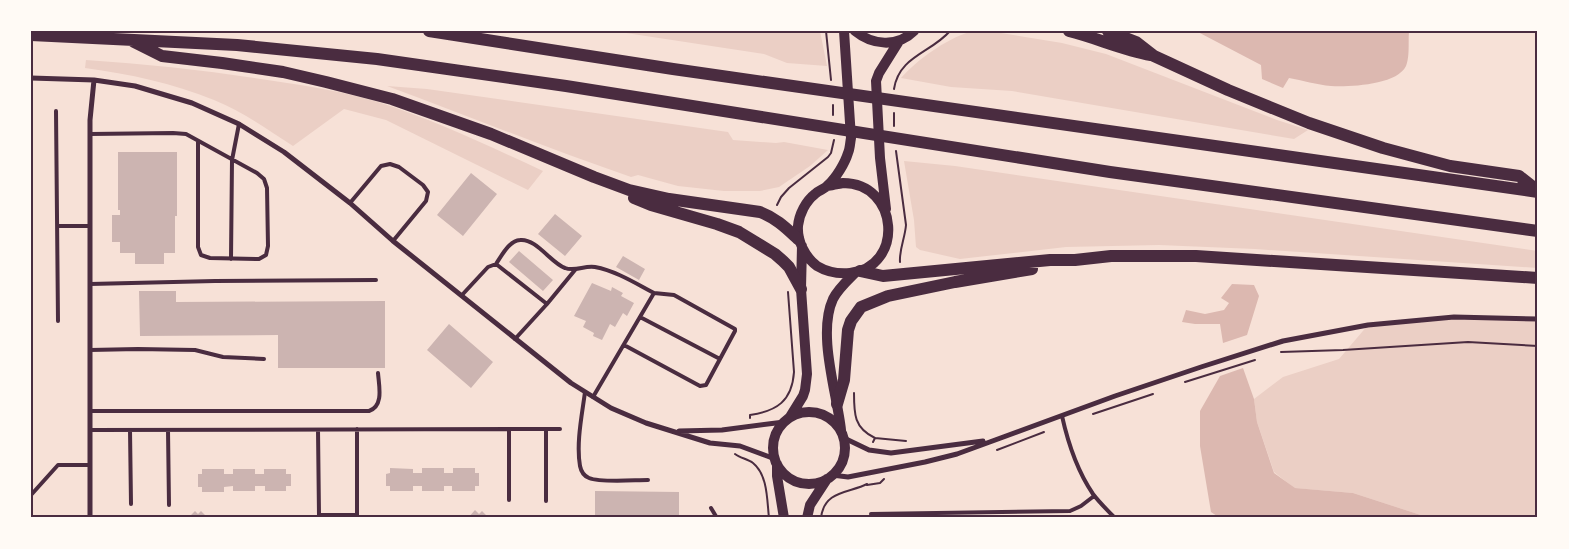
<svg xmlns="http://www.w3.org/2000/svg" width="1569" height="549" viewBox="0 0 1569 549" font-family="Merriweather,serif">
	<style>
		.green { fill: #ebcfc5 }
		.water { fill: #dcb8b0 }
		.building { fill: #ccb4b1 }
		.lines { fill: none; stroke-linecap: round; stroke-linejoin: round }
		.path { stroke: #4a2c40; stroke-width: 2 }
		.service { stroke: #4a2c40; stroke-width: 4 }
		.minor { stroke: #4a2c40; stroke-width: 5 }
		.secondary { stroke: #4a2c40; stroke-width: 10 }
		.motorway { stroke: #4a2c40; stroke-width: 12 }
		.neatline { fill: none; stroke: #4a2c40; stroke-width: 2 }
	</style>
	<rect width="100%" height="100%" fill="#f7e1d7"/>
	<path class="green" d="M613,31H820L827,66L787,63L764,54Z
		M969,32L1001,33L1062,43L1106,54L1277,120L1308,130L1294,139L1012,91L951,87L901,78C918,59 945,40 969,32Z
		M86,60C149,64 212,71 274,81C309,86 345,92 378,102C435,120 489,146 543,171L528,190L386,120L344,109L293,146C268,130 242,111 214,100C172,83 130,74 85,68Z
		M387,86L427,89L728,132L733,140L776,143L784,142L828,150L810,166L779,187L760,191H724L678,186L638,175L631,177C549,149 469,116 387,86Z
		M904,161L955,166L1538,251V268L1255,249L1159,245L1066,247L960,259L920,250L916,247L914,220Z
		M1454,317L1538,319V518H1430L1353,493L1294,488L1274,472L1257,422L1254,399L1283,377L1339,359L1368,325Z"/>
	<path class="water" d="M1196,31H1409C1408,42 1410,56 1406,66C1397,85 1350,87 1331,86C1317,85 1302,80 1289,78L1283,88L1262,79L1261,65Z
		M1232,284L1254,285L1259,296L1247,335L1223,343L1220,324H1195L1182,322L1186,310L1205,314L1224,310L1229,303L1221,298Z
		M1243,368L1254,399L1257,422L1274,473L1295,488L1353,493L1430,518H1220L1211,512L1200,446V411L1220,376Z"/>
	<path class="building" d="M118,152H177V216H175V253H164V264H135V253H120V242H112V215H120V210H118Z
		M471,173L497,194L463,236L437,215Z
		M555,214L582,236L565,256L538,234Z
		M519,251L553,280L543,291L509,262Z
		M623,256L645,269L639,280L616,267Z
		M592,283L611,291L612,287L623,293L621,296L634,303L627,316L623,313L615,327L610,324L602,340L593,336L594,333L583,327L586,321L574,316Z
		M139,291H176V302L385,301V368H278V335L140,336Z
		M449,324L493,362L471,388L427,350Z
		M390,468L413,469V473H422V468H444V473H453V468H475V473H479V486H475V491H452V486H444V491H422V486H413V491H390V486H386V474L390,473Z
		M202,469H224V474H233V469H255V474H264V469H286V474H291V486H286V491H265V486H255V491H233V486L224,487V492H202V487H198V474H202Z
		M595,491L679,492V518H595Z
		M475,510L479,514L482,511L489,518H468Z
		M195,511L198,514L201,511L208,518H188Z"/>
	<g class="lines">
		<path class="path" d="M826,31L831,80
			M894,89C899,56 931,53 950,31
			M833,105V115
			M894,113V126
			M896,151L906,225C905,238 899,250 900,262
			M777,205L781,197L789,188L828,157L831,153L834,140
			M1281,352L1343,350L1468,342L1538,346
			M1185,382L1255,360
			M854,393C854,414 854,428 875,438L873,442
			M1093,414L1153,394
			M750,418V415C777,411 792,401 794,372L788,292
			M875,438L906,441
			M997,450L1044,432
			M735,454C740,458 748,459 753,463C768,475 767,501 769,518
			M867,485L880,483L884,479
			M821,518C824,490 850,493 867,484"/>
		<path class="service" d="M56,111L58,321
			M90,134L173,133L186,134L257,173L264,179L267,188L268,246L266,255L259,259L210,258L201,255L198,247V141
			M350,203L381,166L390,164L399,167L423,185L428,192L426,201L393,241
			M57,226H90
			M231,259L232,160L239,124
			M496,264C502,255 509,241 520,240C536,238 551,263 565,268C575,272 585,265 595,267C616,271 635,283 654,293
			M90,284L215,281L376,280
			M462,295L488,267L496,264L547,304L515,339
			M547,304L575,270
			M640,317L720,359
			M90,350L138,349L195,350L223,357L264,359
			M585,392C582,415 576,443 580,466C581,471 584,476 589,478C601,483 634,480 648,480
			M593,397L654,293L674,295L735,329V331L706,385L700,386L624,345
			M90,411H369C384,406 379,386 378,373
			M1062,416C1068,443 1078,472 1093,494C1099,502 1107,510 1115,518
			M509,429V500
			M546,429V501
			M90,430L560,429
			M130,430L131,504
			M168,430L169,505
			M318,430L319,515H357V429
			M31,495L58,465H90
			M711,508L717,518
			M871,514L1070,511L1081,506L1094,496"/>
		<path class="minor" d="M31,78L94,80L135,86L192,103L239,124L284,152L350,203L393,241L571,383L611,408L646,423L710,443L740,446L775,459
			M679,431L722,430L784,422
			M844,438L869,450L891,453L983,441
			M832,475L848,477L925,462L957,454L1115,396L1201,367L1283,341L1368,325L1454,317L1538,319
			M90,518V120L94,80"/>
		<path class="secondary" d="M855,31C872,45 897,48 914,31
			M828,186C832,185 838,184 843,183C899,183 905,267 850,273C839,274 827,272 817,266C805,257 797,241 798,226C799,214 806,201 815,194C819,190 825,189 828,185C836,178 845,163 848,153C850,149 850,143 851,138L844,31
			M886,209L880,158L876,81L879,73L899,41
			M773 448a36 36 0 1 1 72 0a36 36 0 1 1-72 0Z
			M790,417L803,396L805,390L807,374L801,289L802,246
			M841,430C837,393 817,334 833,299C838,289 847,281 855,273
			M777,464V476L784,518
			M807,518L810,505L827,479"/>
		<path class="motorway" d="M429,31L673,69L1538,192
			M1069,31C1097,38 1123,50 1151,55
			M1108,31L1136,42L1154,56L1228,90L1309,123L1383,148L1450,166L1519,176L1538,191
			M31,35L237,45L377,59L566,86L1110,172L1538,231
			M134,42L162,56L222,63L283,72L326,82L392,99L491,134L594,177L629,190L669,199L760,212C776,218 786,228 798,239
			M634,198L651,205L717,224L739,232L775,254L783,261L789,267L801,289
			M860,271L883,276L1050,260H1075L1111,256H1196L1538,278
			M837,404L844,380L848,330L851,321L861,307L888,296L955,282L1032,269"/>
	</g>
	<rect width="1569" height="549" fill="none" stroke="#fffaf5" stroke-width="65"/>
	<rect x="32" y="32" width="1504" height="484" class="neatline"/>
</svg>
